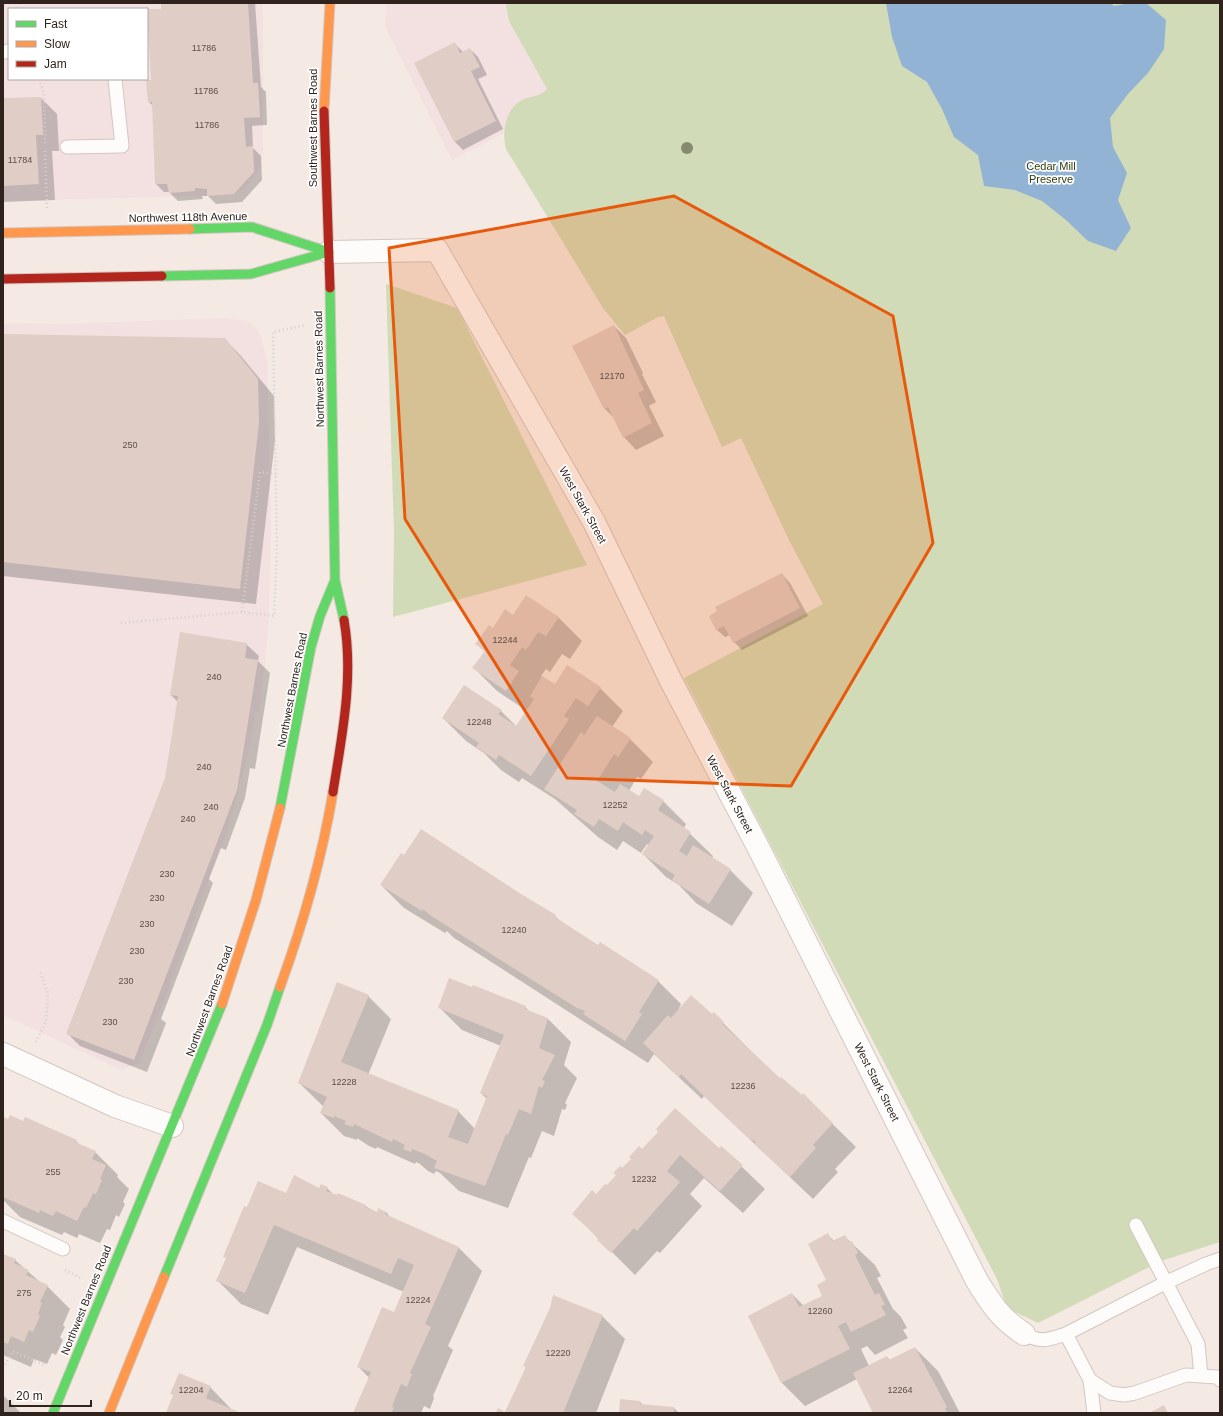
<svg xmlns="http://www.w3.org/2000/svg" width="1223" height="1416" viewBox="0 0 1223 1416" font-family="Helvetica,sans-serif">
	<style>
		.commercial { fill: #f3e0e1; fill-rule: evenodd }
		.green { fill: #d1dbb7 }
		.water { fill: #93b3d4 }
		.shadow { fill: #0003 }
		.building { fill: #e0cec6 }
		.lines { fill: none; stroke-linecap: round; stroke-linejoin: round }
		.lane-casing { stroke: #d3c7c1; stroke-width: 15 }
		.street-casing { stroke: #d3c7c1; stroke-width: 24 }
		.fast-casing { stroke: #d3c7c1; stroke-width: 11 }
		.slow-casing { stroke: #d3c7c1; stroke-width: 11 }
		.jam-casing { stroke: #d3c7c1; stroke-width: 11 }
		.path { stroke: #d4d0ce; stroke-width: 2.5; stroke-dasharray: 1 3; stroke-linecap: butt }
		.lane { stroke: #fdfcfb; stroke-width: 13 }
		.street { stroke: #fdfcfb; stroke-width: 22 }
		.fast { stroke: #63d668; stroke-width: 9 }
		.slow { stroke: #ff974d; stroke-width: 9 }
		.jam { stroke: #b3261e; stroke-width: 9 }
		.tree { fill: #868b6e }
		.marked { fill: #e8590c; fill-opacity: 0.2; stroke: #e8590c; stroke-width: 3; stroke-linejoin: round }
		.labels { text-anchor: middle; stroke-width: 3.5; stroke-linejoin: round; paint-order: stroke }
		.number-label { font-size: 9px; fill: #5c4e47 }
		.street-label { font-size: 11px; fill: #30231d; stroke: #fff }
		.park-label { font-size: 11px; fill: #2c3e0f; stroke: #fff }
	</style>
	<rect width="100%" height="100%" fill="#f4e9e3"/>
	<path class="commercial" d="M3,3H263V151L261,166L252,180L244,189L228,195L3,201ZM9,9H147V79H9Z
		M387,3H508L506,6L509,21L547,89L544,93L529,98L505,123L504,133L452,160L385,26Z
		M225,318L247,321L255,327L261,336L267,361L271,534L269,612L266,653L259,712H255L248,752L228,828L157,1019L139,1063L122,1070L3,1015V323L62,324Z"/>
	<path class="green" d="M508,3H1220V1242L1161,1261L1038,1323L1007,1308L997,1279L684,678L823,604L790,542L741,438L722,447L664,316L658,317L625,335L603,308L506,149C501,131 506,107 524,99C532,96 542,96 547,89L509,21L506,6Z
		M386,284L457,308L587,565L393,617L394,532Z"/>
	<path class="water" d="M886,3H1111L1114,6L1131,3H1146L1166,20L1164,49L1148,73L1128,94L1110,118L1113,147L1127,173L1118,200L1131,228L1116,251L1088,241L1066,220L1042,201L1015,190L984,186L978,155L954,137L942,109L927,82L902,66L892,37Z"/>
	<path class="shadow" d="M162,3H255L261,87L266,92L267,125L252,126L253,148L261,156L262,180L242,202L216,204L208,196H202L203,199L178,201L169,192H164L156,184L153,106L149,102Z
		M455,44L463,52L470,49L478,57L487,75L478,79L503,129L463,150L455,142L415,64Z
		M41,98L57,114L59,151H52L55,200L3,202V99Z
		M614,326L626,338L643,373L642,374L656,402L649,406L664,436L636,450L624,437L615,419L605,409L574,346Z
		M3,335L225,339L241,356L274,396L275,440L256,604L3,576Z
		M782,574L790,583L808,616L742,650L734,642L730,635L725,637L716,629Z
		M513,616L559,618L582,641L570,659L562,654L550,672L546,669L541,676L555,685L600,688L623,711L612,727L630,739L653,762L641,779L637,777L629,791L639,797L663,801L686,824L684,828L713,856L712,858L730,870L753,893L732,926L696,903L679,885L666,877L643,854L649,846L647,844L641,853L623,841L617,850L598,837L555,799L522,778L519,782L501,770L484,753L466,741L443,718L501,711L517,727L527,711L497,691L474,668L485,652L477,644L493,629Z
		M246,644L259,656L258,661L270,673L255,769L250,768L245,798L226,850L221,848L209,879L213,883L161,1019L166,1023L147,1072L80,1046L67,1033L166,778L178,702L171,695Z
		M381,885L555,916L563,924L599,947L658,981L681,1004L677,1013L712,1016L714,1014L780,1080L802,1097L803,1095L856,1147L835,1169L838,1172L813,1199L704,1096L702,1099L654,1054L648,1063L454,938L447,931L445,933L404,908Z
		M368,996L391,1019L368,1075L458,1111L475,1129L487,1099L481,1093L501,1046L462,1030L439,1007H525L530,1012L548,1019L571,1042L564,1065L577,1078L565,1103L567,1105L565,1110L562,1109L554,1136L542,1131L531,1158L529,1157L508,1208L459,1191L440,1173L436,1171L434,1174L428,1171L420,1164L416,1162L415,1164L377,1147L376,1149L369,1146L357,1138V1140L344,1136L321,1113L324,1107L299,1083Z
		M3,1116L8,1121L24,1122L76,1141L81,1146L95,1152L118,1175L117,1177L129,1189L123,1202L125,1204L119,1217L116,1215L110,1230L107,1229L100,1243L79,1234L77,1238L64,1232L62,1235L20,1217L3,1200Z
		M721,1147L765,1189L743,1213L704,1178L690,1194L702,1206L660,1253L657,1251L635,1275L574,1214L607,1186L643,1150L719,1149Z
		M327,1188L334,1195L365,1206L378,1213L386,1212L391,1218L459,1248L482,1271L448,1346L453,1350L433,1396L434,1398L430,1409L424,1406L421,1413H355L369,1378L358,1366L395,1314L404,1292L297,1247L268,1315L241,1304L218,1281L248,1208L287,1194Z
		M828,1235L834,1241L844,1236L875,1265L881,1276L877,1278L893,1309L901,1317L907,1328L903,1330L908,1338L875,1355L867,1346L861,1349L869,1366L887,1357L890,1360L915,1348L938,1371L960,1413H875L857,1379L805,1406L782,1383L749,1316L792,1294L804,1306L823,1296L827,1281Z
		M3,1255L15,1260L40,1282L47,1286L70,1309L63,1325L65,1327L60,1337L63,1340L56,1355L52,1353L47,1364L34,1359L31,1367L3,1355Z
		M602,1316L625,1339L596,1413H498H506L526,1368L525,1366Z
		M210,1387L233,1411L239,1413H167Z
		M3,1395L21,1413H3Z
		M640,1402L643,1405L674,1408L679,1413H620Z"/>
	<path class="building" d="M161,3H248L253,83H258L260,117L244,118L246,147L253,146L254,172L234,194L207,196V189L195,188V191L169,193L167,184H155L152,102H148L146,80H151L147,9H161Z
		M455,42L460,53L470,48L480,67L471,71L496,121L454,142L414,63Z
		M41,97L43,135H36L39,184L3,186V98Z
		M614,325L644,390L638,393L652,423L623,438L608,407L604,409L572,346Z
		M3,334L225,338L258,379L259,423L240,589L3,562Z
		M782,573L800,608L733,643L724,626L716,630L709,616L717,611L715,607Z
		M526,595L559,617L546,636L538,632L526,650L522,647L510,665L519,671L506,691L472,668L485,651L475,644L489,625L493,628L505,609L513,615Z
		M180,632L247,643L245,658L258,660L237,790L134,1060L66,1034L165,778L178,696L170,695Z
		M567,665L601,687L588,706L576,698L564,716L569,719L531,776L499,755L496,760L476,747L479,743L442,718L464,685L502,710L498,714L516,726L534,699L530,696L542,676L555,684Z
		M597,716L631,738L618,757L614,754L597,781L615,792L620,784L639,796L644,788L664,800L658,810L691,832L679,851L687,856L693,845L731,869L709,904L672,880L675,875L642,854L654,836L645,830L642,835L623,822L618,831L599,819L594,827L574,814L577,810L544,789L581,732L584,735Z
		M421,829L521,894L556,915L555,917L598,945L600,942L659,980L639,1012L642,1014L625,1041L583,1014L585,1011L577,1008L499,959L430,915L423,909L422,911L380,885L401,853L404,855Z
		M449,978L472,987L473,985L526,1006L525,1009L548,1018L539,1048L555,1055L542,1080L545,1081L542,1088L539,1086L531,1114L519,1109L508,1135L506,1134L485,1186L434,1168L437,1161L425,1154L412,1149L411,1152L403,1149L405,1145L393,1139L392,1142L354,1124L353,1127L344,1124L346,1121L334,1116V1118L320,1113L327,1097L298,1083L337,982L369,995L341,1062L459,1110L448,1137L468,1144L487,1096L480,1093L504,1035L438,1008Z
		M691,995L712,1014L714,1012L724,1022L722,1024L780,1078L781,1077L802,1095L803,1093L833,1123L813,1145L816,1148L790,1177L754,1144L756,1142L748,1138L681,1074L679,1077L643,1043L668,1015L671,1018Z
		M675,1108L719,1148L721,1146L743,1165L720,1191L680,1155L667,1171L680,1182L637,1231L634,1228L611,1253L597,1240L599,1238L572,1214L592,1190L596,1194L605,1184L607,1185L616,1175L613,1173L620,1166L622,1168L631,1159L629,1157L639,1146L642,1149L658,1132L656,1129Z
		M10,1115L23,1121L25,1117L77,1140L75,1142L96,1151L92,1159L106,1165L100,1179L102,1180L96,1194L93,1193L86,1208L84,1207L77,1221L56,1211L53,1216L40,1210L39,1213L3,1197V1117L8,1119Z
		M294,1175L319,1188L321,1184L328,1187L326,1191L337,1195L338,1193L366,1205L365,1207L377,1212L378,1208L386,1212L385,1214L459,1247L425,1324L431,1327L410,1373L412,1374L407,1387L401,1384L392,1406L394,1408L391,1413H353L371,1372L357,1367L382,1307L394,1312L414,1265L398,1258L391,1274L274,1225L245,1293L216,1281L226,1258L223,1257L244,1206L247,1207L258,1181L286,1193Z
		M828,1233L832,1241L845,1235L849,1242L852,1241L858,1253L855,1255L875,1295L879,1293L885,1305L881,1306L886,1315L851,1332L846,1322L838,1326L850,1349L781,1383L748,1316L792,1293L799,1307L822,1296L817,1285L826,1280L808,1244Z
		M3,1254L16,1259L14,1263L29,1270L26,1275L48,1285L40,1302L42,1303L38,1314L40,1316L33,1332L29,1330L24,1342L11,1336L8,1344L3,1342Z
		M553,1295L603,1315L563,1413H496L498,1408L505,1412L526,1367L523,1366L550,1308Z
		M915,1347L947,1407L945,1408L947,1413H873L853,1373L887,1356L889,1360Z
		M179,1373L211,1386L206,1398L241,1413H166L173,1395L170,1394Z
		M620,1399L640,1401V1404L674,1407V1413H619Z
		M1164,1405L1168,1413H1149Z"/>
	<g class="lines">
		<g class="lane-casing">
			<path id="lane" d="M3,52L9,51
				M67,147L122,146L115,79
				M3,1221L63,1249
				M1136,1225L1198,1344L1201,1376
				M1024,1334C1042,1343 1047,1340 1066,1334L1165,1283L1206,1264L1220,1259
				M1066,1334L1090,1380L1094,1413
				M1090,1380L1110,1393L1124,1395L1135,1393L1186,1375L1217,1377L1220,1380"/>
		</g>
		<g class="street-casing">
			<path id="street" d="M329,252L437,250L594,522L671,681L758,847L977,1281C992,1305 1000,1318 1024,1334
				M3,1054L115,1106L172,1126"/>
		</g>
		<g class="fast-casing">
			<path id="fast" d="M190,229L252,227L329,252
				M162,276L251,274L329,252
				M330,288L335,580L344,620
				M280,808L311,647L320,616L335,580
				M164,1277L267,1025L280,987
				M53,1413L222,1004"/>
		</g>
		<g class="slow-casing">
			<path id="slow" d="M324,111L330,3
				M3,233L190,229
				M280,987C303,924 322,858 333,792
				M222,1004L256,900L280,808
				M109,1413L164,1277"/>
		</g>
		<g class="jam-casing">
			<path id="jam" d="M324,111L330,288
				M3,279L162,276
				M333,792C342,735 354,678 344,620"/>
		</g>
		<path class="path" d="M16,3L17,9
			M39,79L44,94L45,144
			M45,151L47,208
			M242,612L260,472L276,474
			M121,623L242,612L274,616L277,550L273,332L306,325
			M36,1042L46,1021L48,994L40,971
			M65,1270L82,1279
			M3,1368L13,1351L46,1366"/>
		<use href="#lane" class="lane"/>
		<use href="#street" class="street"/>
		<use href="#fast" class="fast"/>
		<use href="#slow" class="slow"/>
		<use href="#jam" class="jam"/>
	</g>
	<circle class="tree" cx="687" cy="148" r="6"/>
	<path class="marked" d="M674,196L893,316L933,543L791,786L567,778L405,519L389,248Z"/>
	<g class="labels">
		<g class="number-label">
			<text x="204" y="51">11786</text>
			<text x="206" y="94">11786</text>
			<text x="207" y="128">11786</text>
			<text x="20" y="163">11784</text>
			<text x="612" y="379">12170</text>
			<text x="130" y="448">250</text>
			<text x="505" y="643">12244</text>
			<text x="214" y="680">240</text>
			<text x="479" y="725">12248</text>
			<text x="204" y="770">240</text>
			<text x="615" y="808">12252</text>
			<text x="211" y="810">240</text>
			<text x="188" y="822">240</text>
			<text x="167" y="877">230</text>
			<text x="157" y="901">230</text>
			<text x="147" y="927">230</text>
			<text x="514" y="933">12240</text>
			<text x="137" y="954">230</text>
			<text x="126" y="984">230</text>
			<text x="110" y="1025">230</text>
			<text x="344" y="1085">12228</text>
			<text x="743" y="1089">12236</text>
			<text x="53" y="1175">255</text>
			<text x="644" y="1182">12232</text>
			<text x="24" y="1296">275</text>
			<text x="418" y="1303">12224</text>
			<text x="820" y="1314">12260</text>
			<text x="558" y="1356">12220</text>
			<text x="191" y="1393">12204</text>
			<text x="900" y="1393">12264</text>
		</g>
		<g class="street-label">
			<text transform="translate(313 128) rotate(-90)" y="4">Southwest Barnes Road</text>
			<text transform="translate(188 217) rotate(-1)" y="4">Northwest 118th Avenue</text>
			<text transform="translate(319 369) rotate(-91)" y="4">Northwest Barnes Road</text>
			<text transform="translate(583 505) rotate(61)" y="4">West Stark Street</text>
			<text transform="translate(292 690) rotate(-79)" y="4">Northwest Barnes Road</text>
			<text transform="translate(730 794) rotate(62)" y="4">West Stark Street</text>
			<text transform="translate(209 1001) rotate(-70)" y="4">Northwest Barnes Road</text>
			<text transform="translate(877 1082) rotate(63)" y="4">West Stark Street</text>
			<text transform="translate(86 1300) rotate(-68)" y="4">Northwest Barnes Road</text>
		</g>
		<g class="park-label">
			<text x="1051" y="170">Cedar Mill<tspan x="1051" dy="13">Preserve</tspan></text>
		</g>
	</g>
	<rect width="1223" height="1416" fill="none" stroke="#30231d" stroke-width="8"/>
	<rect x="8" y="8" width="140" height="72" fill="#ffffff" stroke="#aca7a5"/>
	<rect x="16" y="21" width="20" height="6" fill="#63d668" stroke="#aca7a5"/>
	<text x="44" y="28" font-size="12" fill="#30231d">Fast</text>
	<rect x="16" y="41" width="20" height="6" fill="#ff974d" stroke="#aca7a5"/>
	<text x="44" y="48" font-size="12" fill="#30231d">Slow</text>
	<rect x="16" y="61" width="20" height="6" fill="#b3261e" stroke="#aca7a5"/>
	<text x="44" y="68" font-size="12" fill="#30231d">Jam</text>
	<path d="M10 1400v6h81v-6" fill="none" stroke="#30231d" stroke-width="2"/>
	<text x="16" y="1400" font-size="12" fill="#30231d" stroke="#ffffff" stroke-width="3" paint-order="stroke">20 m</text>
</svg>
